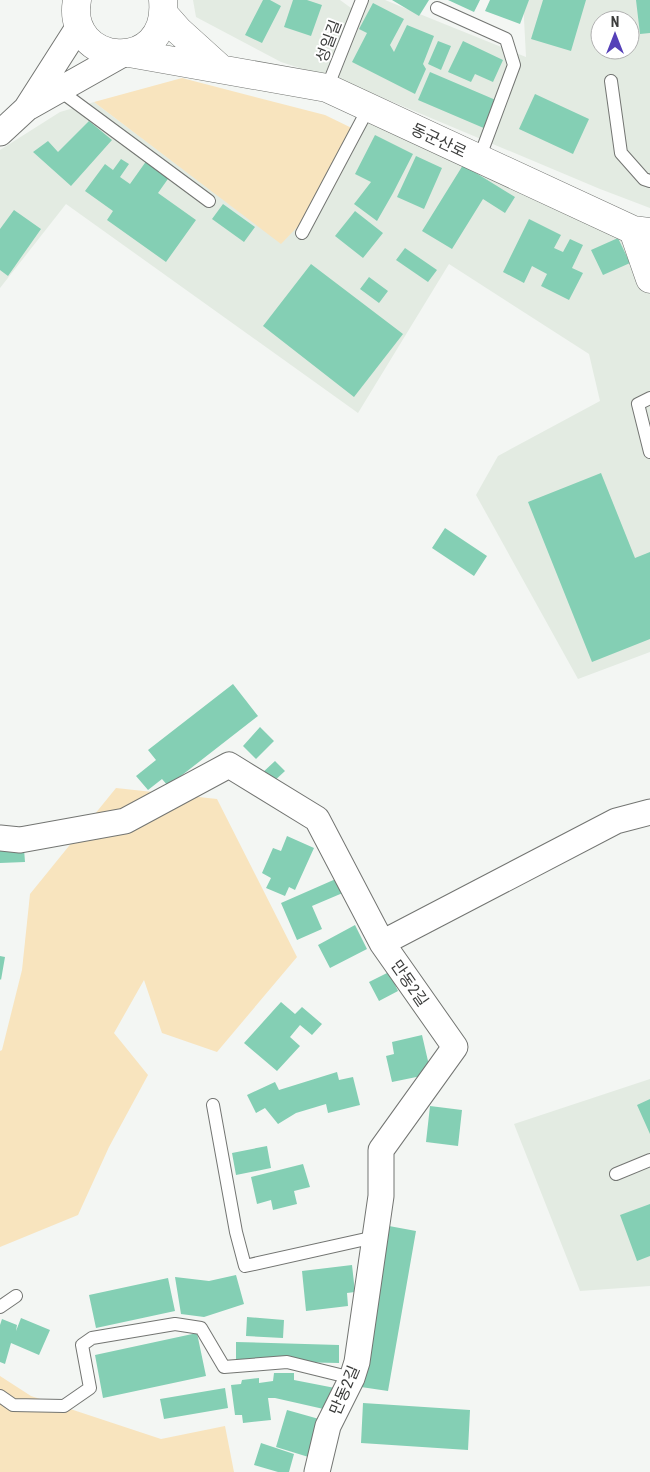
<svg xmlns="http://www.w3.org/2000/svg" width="650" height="1472" viewBox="0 0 650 1472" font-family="'Roboto Condensed','Noto Sans KR',sans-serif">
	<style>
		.built { fill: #e3ebe2; fill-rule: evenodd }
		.green { fill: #f8e4be }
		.building { fill: #84cfb4 }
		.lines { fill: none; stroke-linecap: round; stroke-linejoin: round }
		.lane-casing { stroke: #737572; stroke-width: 14 }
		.street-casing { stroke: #737572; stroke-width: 27 }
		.secondary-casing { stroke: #737572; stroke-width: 29 }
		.lane { stroke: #fff; stroke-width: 12 }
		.street { stroke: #fff; stroke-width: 25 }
		.secondary { stroke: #fff; stroke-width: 28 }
		.labels { text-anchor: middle; stroke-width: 4; stroke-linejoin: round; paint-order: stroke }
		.street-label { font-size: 16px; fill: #3c3d3c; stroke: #fff }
	</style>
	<rect width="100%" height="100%" fill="#f3f6f3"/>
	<path class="built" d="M193,0H340L351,8L365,0H385L526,57L523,0H650V208L600,189L350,84L281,62L196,17ZM600,20H630V50H600Z
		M94,102L281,243L332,191L370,119L627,236L650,295V652L578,679L476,495L498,456L600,401L589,354L449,264L358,413L66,204L0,288V150L60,112Z
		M650,1079V1286L580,1291L514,1124Z"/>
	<path class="green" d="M182,78L325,115L362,133L332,191L281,244L94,102Z
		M116,788L217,799L297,957L217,1052L162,1033L144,980L114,1033L148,1075L109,1147L78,1215L0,1247V1051L2,1050L22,970L30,894Z
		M0,1376L31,1396L161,1439L225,1426L234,1472H0Z"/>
	<path class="building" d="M263,0H270L281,6L262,43L245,35Z
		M293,0H307L322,5L311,36L284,27Z
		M392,0H429L419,16Z
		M448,0H480L474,12Z
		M490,0H529L520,24L485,11Z
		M543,0H586L571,51L531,39Z
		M636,0H650V33L640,34Z
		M373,3L404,19L390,45L394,52L407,25L434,36L423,64L426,69L415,94L352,62L367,33L359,29Z
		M438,41L451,46L441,70L428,64Z
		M463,41L503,60L493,82L475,74L471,82L448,72Z
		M430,72L498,101L486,129L418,100Z
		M535,94L589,119L573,154L519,129Z
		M89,121L112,140L71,186L33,152L48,141L58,152Z
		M375,135L413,154L393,193L377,221L354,204L371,182L355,174Z
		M416,156L442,168L424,209L397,197Z
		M121,159L129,164L120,177L130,184L147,160L170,176L158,193L196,220L166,262L107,220L113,211L85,191L105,164L113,170Z
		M463,165L515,197L505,213L483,199L452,249L422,231Z
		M223,204L255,227L244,242L212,219Z
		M14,210L41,229L8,276L0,270V229Z
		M355,211L383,233L363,258L335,236Z
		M529,219L561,235L554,248L563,252L570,239L583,245L572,268L583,273L569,300L541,286L547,274L532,266L524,283L503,272Z
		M618,238L630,263L603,275L591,250Z
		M405,248L437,270L428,282L396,260Z
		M311,264L403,334L354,397L263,326Z
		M369,277L388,291L379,303L360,289Z
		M601,473L635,558L650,552V639L592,662L528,502Z
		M445,528L487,556L474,576L432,548Z
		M233,684L258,716L168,786L162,779L148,790L136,776L156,760L148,750Z
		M260,727L274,741L256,759L243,746Z
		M275,761L285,771L271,784L261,774Z
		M287,836L314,848L295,890L289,887L285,896L266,888L271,878L262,873L273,848L281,851Z
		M24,849L25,862L0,863V850Z
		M338,878L345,892L312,906L322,929L297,940L281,903Z
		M355,925L367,949L330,968L318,945Z
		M0,956L5,957L1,980L0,979Z
		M389,972L398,991L379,1001L369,982Z
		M281,1002L295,1014L302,1007L322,1024L312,1035L300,1025L290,1037L300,1046L277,1071L244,1043Z
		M422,1035L431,1074L392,1082L386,1056L394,1054L392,1042Z
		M337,1072L339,1080L353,1077L360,1105L328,1113L326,1104L296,1113L278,1124L265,1108L256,1113L247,1095L275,1082L279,1090Z
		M650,1099V1134L637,1105Z
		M430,1106L462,1110L458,1146L426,1142Z
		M267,1146L271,1168L236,1175L232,1153Z
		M303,1164L310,1187L294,1191L297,1204L273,1210L271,1200L257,1204L251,1177Z
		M650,1204V1256L637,1261L620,1215Z
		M389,1226L416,1231L388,1391L361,1387Z
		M352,1265L355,1292L347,1293L348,1306L306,1311L302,1271Z
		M236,1275L244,1304L204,1317L181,1314L175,1277L209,1281Z
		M168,1278L175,1311L96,1328L89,1295Z
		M247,1317L284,1320L283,1338L246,1336Z
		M21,1318L50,1330L39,1355L11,1343L5,1364L0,1362V1325L2,1319L17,1325L16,1331Z
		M197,1333L206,1376L103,1398L95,1355Z
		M236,1342L339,1345V1363L236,1361Z
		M274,1373H294V1380L335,1388L328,1410L275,1398H268L271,1420L243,1423L242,1415H235L231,1385L241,1384L242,1380L259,1378V1383L273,1381Z
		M225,1388L228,1408L164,1419L160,1399Z
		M363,1403L470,1410L468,1450L361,1443Z
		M287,1410L319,1419L315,1459L276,1447Z
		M261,1443L294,1454L289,1472H278L254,1465Z"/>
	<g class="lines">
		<g class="lane-casing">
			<path id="lane" d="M437,8L506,39L514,65L479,159
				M611,81L621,153L644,179L650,181
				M327,88L362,0
				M59,90L209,201
				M302,233L369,107
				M650,398L638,404L650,452
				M213,1105L236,1232L245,1266L375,1237
				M616,1174L650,1160
				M0,1307L16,1296
				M0,1396L13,1405L64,1406L90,1388L82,1345L92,1338L175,1324L201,1328L224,1367L287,1362L352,1378"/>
		</g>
		<g class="street-casing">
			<path id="street" d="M29,107L123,54
				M0,133L26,109L79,26
				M0,838L20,840L125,821L229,765L317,819L382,943L455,1047L381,1150V1196L357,1362L352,1378L328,1426L317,1472
				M382,943L616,821L650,812"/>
		</g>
		<g class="secondary-casing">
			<path id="secondary" d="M77,0C65,66 170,76 163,0
				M164,14L179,31L221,69
				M129,53L327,88L633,230L650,232
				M633,230L650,279"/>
		</g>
		<use href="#lane" class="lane"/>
		<use href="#street" class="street"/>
		<use href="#secondary" class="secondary"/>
	</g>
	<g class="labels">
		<g class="street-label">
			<text transform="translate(328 41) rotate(-69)" y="6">성일길</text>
			<text transform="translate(439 140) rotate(25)" y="6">동군산로</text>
			<text transform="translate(410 983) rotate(55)" y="6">만동2길</text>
			<text transform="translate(344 1390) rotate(-67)" y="6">만동2길</text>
		</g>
	</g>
	<g transform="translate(615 35)"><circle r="24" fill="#ffffff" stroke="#b1b1b1"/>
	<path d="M0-4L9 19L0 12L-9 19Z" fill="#5540b8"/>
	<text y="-8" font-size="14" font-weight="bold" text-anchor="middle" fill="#3c3d3c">N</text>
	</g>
</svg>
